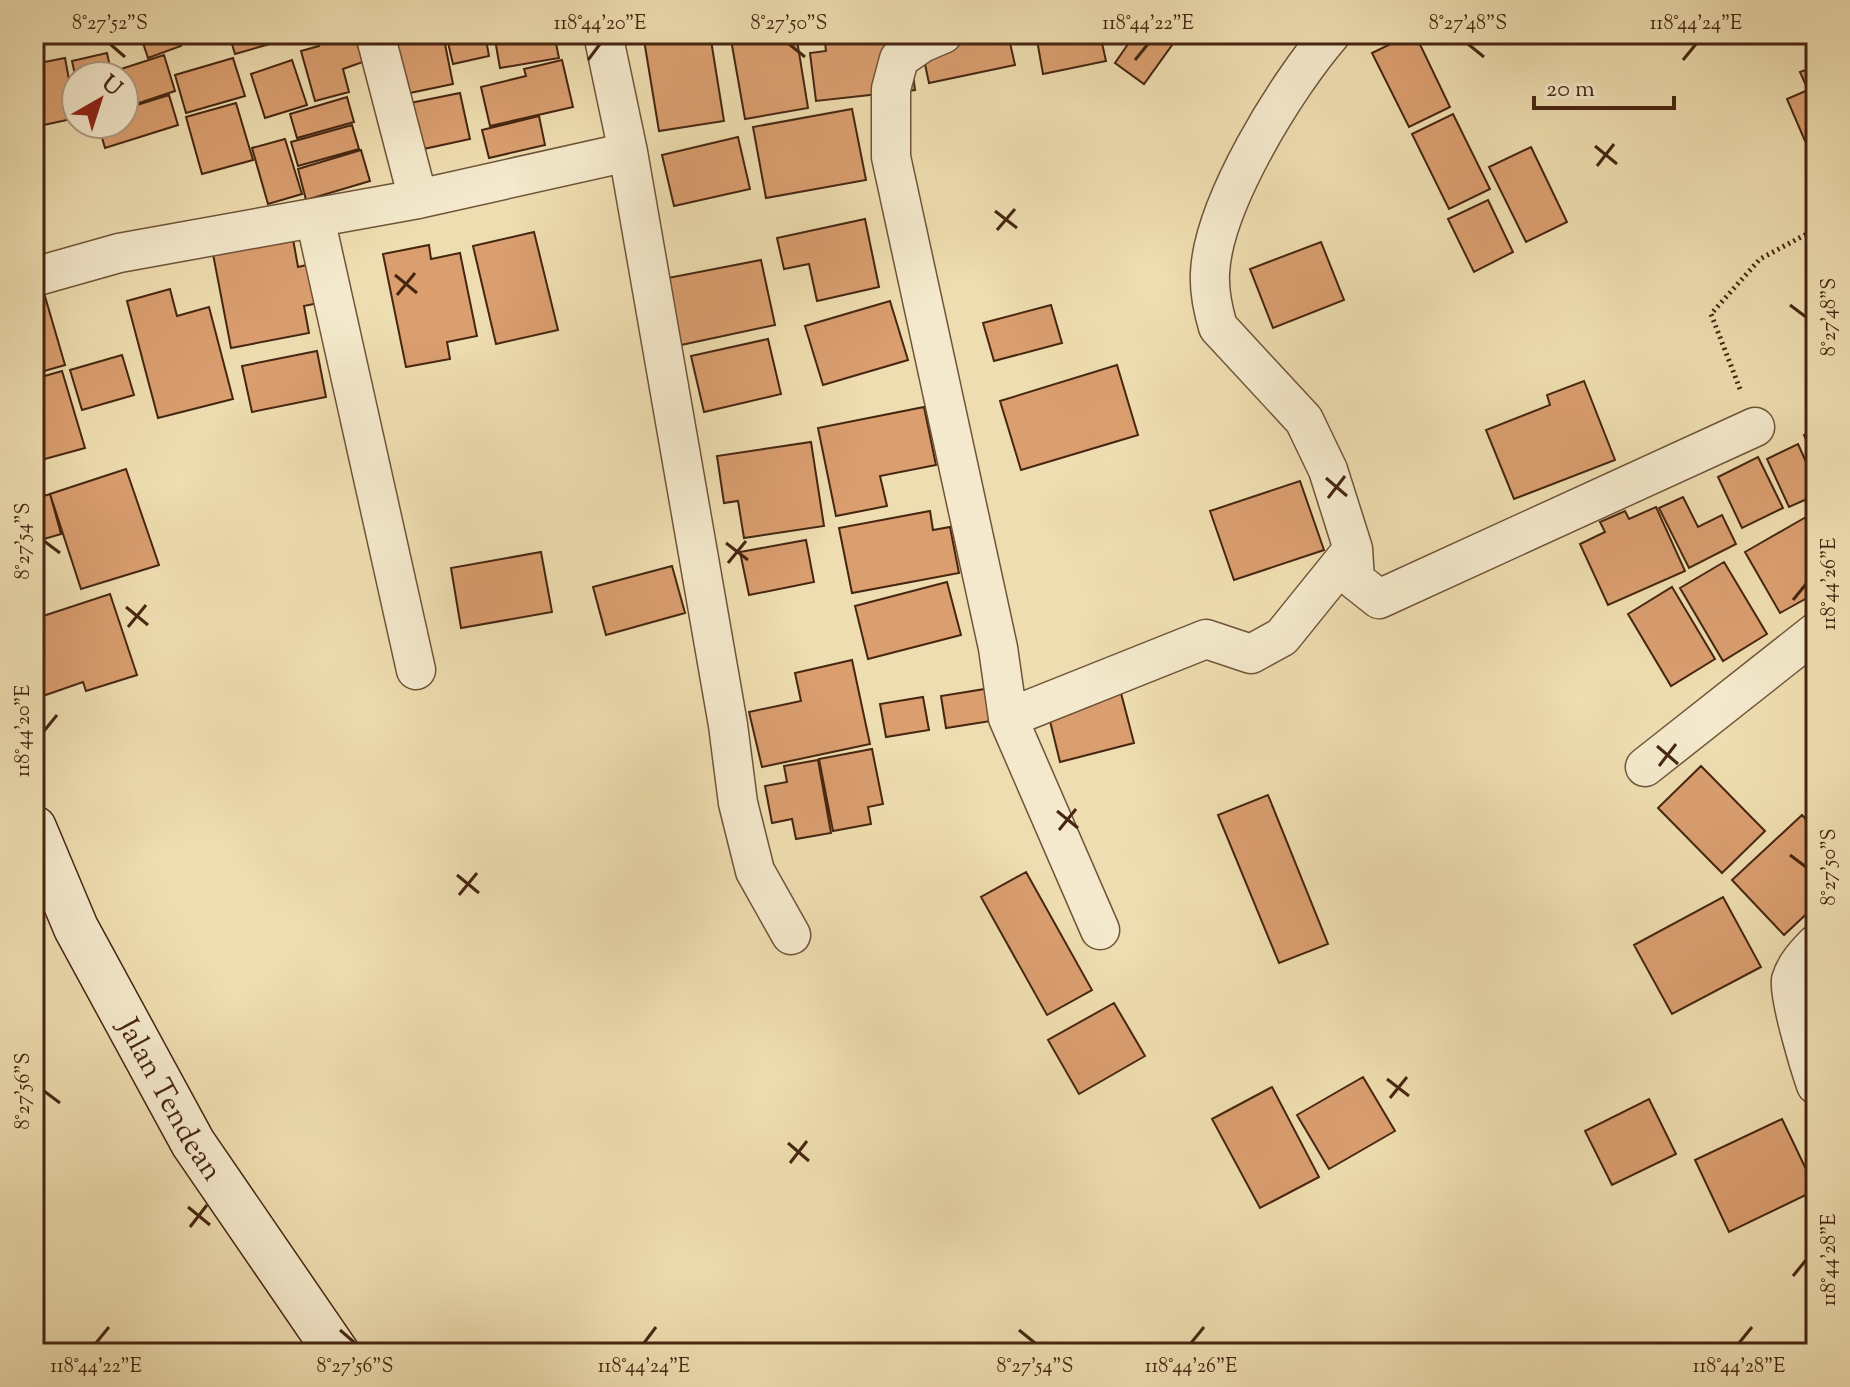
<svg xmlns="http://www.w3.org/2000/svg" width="1850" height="1387" viewBox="0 0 1850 1387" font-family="'Sorts Mill Goudy',serif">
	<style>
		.building { fill: #da9e6f; stroke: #462611; stroke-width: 2 }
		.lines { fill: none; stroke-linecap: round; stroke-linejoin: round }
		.street-casing { stroke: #705439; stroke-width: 41 }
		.secondary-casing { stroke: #462611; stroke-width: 47 }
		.path { stroke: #462611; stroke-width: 5; stroke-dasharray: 2 4; stroke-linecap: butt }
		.street { stroke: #f4e9cc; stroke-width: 38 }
		.secondary { stroke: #f4e9cc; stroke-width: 44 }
		.ticks { fill: none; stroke: #462611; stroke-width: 3 }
		.labels { text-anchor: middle; stroke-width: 8; stroke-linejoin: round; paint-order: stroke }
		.street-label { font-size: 30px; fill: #462611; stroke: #f4e9cc }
		.neatline { fill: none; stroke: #462611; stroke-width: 3 }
		.ticks-label { font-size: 20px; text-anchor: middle; fill: #462611 }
	</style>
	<rect width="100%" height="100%" fill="#eeddb0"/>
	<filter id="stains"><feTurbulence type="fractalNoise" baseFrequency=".0025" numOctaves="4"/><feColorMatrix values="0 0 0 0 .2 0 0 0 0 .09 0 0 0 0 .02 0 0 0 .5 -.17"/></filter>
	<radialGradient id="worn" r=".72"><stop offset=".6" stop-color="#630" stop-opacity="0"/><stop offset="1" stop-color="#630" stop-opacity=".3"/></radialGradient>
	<path class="building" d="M44,34H93L46,43Z
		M140,34H177L181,46L148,58Z
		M187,34H216L190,43Z
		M229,34H275L277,42L235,54Z
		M315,34H354L363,62L343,69L349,92L315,101L301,51L319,46Z
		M392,34H443L453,84L405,94Z
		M446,34H485L489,56L453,64Z
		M494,34H554L559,58L500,68Z
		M643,34H710L724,121L659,131Z
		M730,34H796L808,108L745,119Z
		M824,34H908L915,90L816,101L810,53L826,51Z
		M931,34H1008L1015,65L929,83L919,36Z
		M1063,34H1100L1106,61L1043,74L1037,40Z
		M1135,34H1180L1144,84L1115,63Z
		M1411,34H1415L1450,107L1409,127L1372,53Z
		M1805,34H1816V46L1810,48Z
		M107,53L112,76H76V79L72,61Z
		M164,55L175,91L127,107L124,76H116L115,71Z
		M65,58L76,118L39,126L34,101V64Z
		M233,58L245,96L186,113L175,75Z
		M292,60L307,105L265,118L251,74Z
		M562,60L573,107L490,126L481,87L526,76L524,69Z
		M1816,66V136L1805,141L1787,99L1808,90L1800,72Z
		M460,93L470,139L419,150L410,103Z
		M169,95L178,125L105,148L98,124H124V109Z
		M347,97L354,122L297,138L290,114Z
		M236,103L253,160L202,174L186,117Z
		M852,109L866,180L766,198L753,127Z
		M1453,114L1490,189L1449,209L1412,134Z
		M539,116L545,145L489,158L482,130Z
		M352,125L359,149L298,166L291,142Z
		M738,137L750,189L674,206L662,155Z
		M285,139L302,194L268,204L252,148Z
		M1531,147L1567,222L1526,242L1489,167Z
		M361,150L370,181L306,200L298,169Z
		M1488,200L1513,252L1474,272L1448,219Z
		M865,219L879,287L817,301L809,264L784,269L777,238Z
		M534,232L558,330L496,344L473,246Z
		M293,239L298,267L315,263L323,302L304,306L309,333L231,348L213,254Z
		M1321,242L1344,300L1273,328L1250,269Z
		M429,245L431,259L460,253L477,336L447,342L450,359L406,367L383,254Z
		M761,260L775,325L681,345L668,278Z
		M170,289L177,316L209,307L233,399L158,418L127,301Z
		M44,293L65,365L34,374V296Z
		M890,301L908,360L823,385L805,326Z
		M1051,305L1062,343L994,361L983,323Z
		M768,339L781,394L704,412L691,356Z
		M317,351L326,397L252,412L242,366Z
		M122,355L134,395L82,410L70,370Z
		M1117,365L1138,435L1021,470L1000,401Z
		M62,371L85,448L34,462V379Z
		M1584,381L1615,460L1514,499L1486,430L1550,405L1547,395Z
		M924,407L936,465L880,476L887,506L836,516L818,428Z
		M1816,430V462L1804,435Z
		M811,442L824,526L744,538L738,501L724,503L717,456Z
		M1798,444L1816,484V495L1789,507L1767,459Z
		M1758,457L1783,508L1742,528L1718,477Z
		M126,469L159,565L81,589L50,494Z
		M1300,481L1324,550L1234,580L1210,511Z
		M50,494L61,534L34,542V499Z
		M1683,497L1698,527L1722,515L1736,544L1689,568L1659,508Z
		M1816,506V523L1809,509Z
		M1656,507L1685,571L1608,605L1580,544L1605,532L1600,522L1625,511L1629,519Z
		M930,511L933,530L950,527L959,573L852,593L839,528Z
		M1806,517L1816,534V593L1780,613L1745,552Z
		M806,540L814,582L749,595L740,552Z
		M541,552L552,612L461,628L451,568Z
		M1724,562L1767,634L1723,661L1680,588Z
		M672,566L685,613L606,635L593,587Z
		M947,582L961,635L868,659L855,606Z
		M1672,587L1715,659L1671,686L1628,614Z
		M110,594L137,675L86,691L83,682L34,699V657L37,656L34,647V619Z
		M852,660L870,744L762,767L749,712L801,701L795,673Z
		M985,689L991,721L946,728L941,696Z
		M1121,693L1134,743L1060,762L1048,713Z
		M923,697L929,730L886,737L880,704Z
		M872,749L883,804L868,807L871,824L833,831L819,759Z
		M818,760L831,833L796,839L792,819L772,823L765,786L787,782L784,766Z
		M1701,766L1765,831L1722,873L1658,808Z
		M1268,795L1328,944L1279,963L1218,815Z
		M1802,815L1816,830V905L1784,935L1732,880Z
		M1026,872L1092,990L1047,1015L981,897Z
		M1723,897L1761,967L1672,1014L1634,945Z
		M1114,1003L1145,1056L1079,1094L1048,1040Z
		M1363,1077L1395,1131L1329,1169L1297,1115Z
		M1272,1087L1319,1177L1260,1208L1212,1119Z
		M1649,1099L1676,1154L1612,1185L1585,1131Z
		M1782,1119L1816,1190L1729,1232L1695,1160Z"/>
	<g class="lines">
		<g class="street-casing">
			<path id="street" d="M375,34L418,199
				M603,34L628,152L728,725L738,803L755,871L791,935
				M943,34L922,43L899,59L891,89V157L998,648L1008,718
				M315,218L416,670
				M34,277L119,253L418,199L628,152
				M1353,549L1355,580L1379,599L1755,427
				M1645,767L1816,632
				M1100,930L1008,718L1206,639L1251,654L1282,637L1353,549L1328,470L1304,420L1218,327C1213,310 1209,291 1210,273C1213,204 1286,86 1331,34
				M1816,944C1806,954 1795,966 1791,980C1788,995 1810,1068 1816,1085"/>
		</g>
		<g class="secondary-casing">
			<g id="secondary">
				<path id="s1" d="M34,828L76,928L193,1143L337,1353"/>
			</g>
		</g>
		<path class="path" d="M1740,389L1711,314L1760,259L1816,229"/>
		<use href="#street" class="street"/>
		<use href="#secondary" class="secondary"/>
	</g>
	<path class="ticks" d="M110,44L125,57M789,44L805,57M1468,44L1484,57M588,60L600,44M1135,60L1148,44M1683,60L1696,44M1595,146L1617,164M1597,166L1614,144M995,211L1017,228M997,230L1015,209M395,275L417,293M397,295L415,273M1790,305L1806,317M1326,478L1347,496M1328,498L1345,476M44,541L60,553M726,543L748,560M728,563L746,541M1793,600L1806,584M126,607L148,625M128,627L146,605M44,731L57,715M1657,746L1678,764M1659,766L1676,744M1057,811L1078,828M1059,830L1076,809M1790,855L1806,867M457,875L479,893M459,895L477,873M1387,1079L1409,1096M44,1091L60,1103M1390,1098L1407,1077M788,1143L809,1161M790,1163L807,1141M188,1207L210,1225M190,1227L207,1205M1793,1276L1806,1260M340,1330L355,1343M1019,1330L1035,1343M96,1343L109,1327M644,1343L656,1327M1191,1343L1204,1327M1739,1343L1752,1327"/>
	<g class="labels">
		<g class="street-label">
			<text dy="10" stroke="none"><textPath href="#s1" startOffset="304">Jalan Tendean</textPath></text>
		</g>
	</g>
	<rect width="1850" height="1387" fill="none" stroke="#eeddb0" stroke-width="88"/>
	<g transform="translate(100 100) rotate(39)"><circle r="38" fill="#f4e9cc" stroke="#ae9b81" stroke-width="2"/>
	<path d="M0-6L14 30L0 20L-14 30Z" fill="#8f2418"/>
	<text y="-12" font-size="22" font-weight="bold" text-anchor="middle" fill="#462611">U</text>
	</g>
	<path d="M1534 96v12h140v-12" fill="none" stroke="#462611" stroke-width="4"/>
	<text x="1546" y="96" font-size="24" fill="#462611" stroke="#f4e9cc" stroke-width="6" paint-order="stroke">20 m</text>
	<rect x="44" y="44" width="1762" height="1299" class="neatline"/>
	<g class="ticks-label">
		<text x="110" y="29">8°27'52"S</text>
		<text x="600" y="29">118°44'20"E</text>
		<text x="789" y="29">8°27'50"S</text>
		<text x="1148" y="29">118°44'22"E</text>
		<text x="1468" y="29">8°27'48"S</text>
		<text x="1696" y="29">118°44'24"E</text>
		<text transform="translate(1828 317) rotate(-90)" y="7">8°27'48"S</text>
		<text transform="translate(22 541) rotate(-90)" y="7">8°27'54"S</text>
		<text transform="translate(1828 584) rotate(-90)" y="7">118°44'26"E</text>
		<text transform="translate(22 731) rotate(-90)" y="7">118°44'20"E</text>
		<text transform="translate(1828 867) rotate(-90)" y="7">8°27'50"S</text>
		<text transform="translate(22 1091) rotate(-90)" y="7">8°27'56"S</text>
		<text transform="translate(1828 1260) rotate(-90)" y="7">118°44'28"E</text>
		<text x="96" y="1372">118°44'22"E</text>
		<text x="355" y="1372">8°27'56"S</text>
		<text x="644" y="1372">118°44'24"E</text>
		<text x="1035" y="1372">8°27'54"S</text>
		<text x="1191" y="1372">118°44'26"E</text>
		<text x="1739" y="1372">118°44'28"E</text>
	</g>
	<rect width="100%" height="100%" filter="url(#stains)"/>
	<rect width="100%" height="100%" fill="url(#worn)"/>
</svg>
